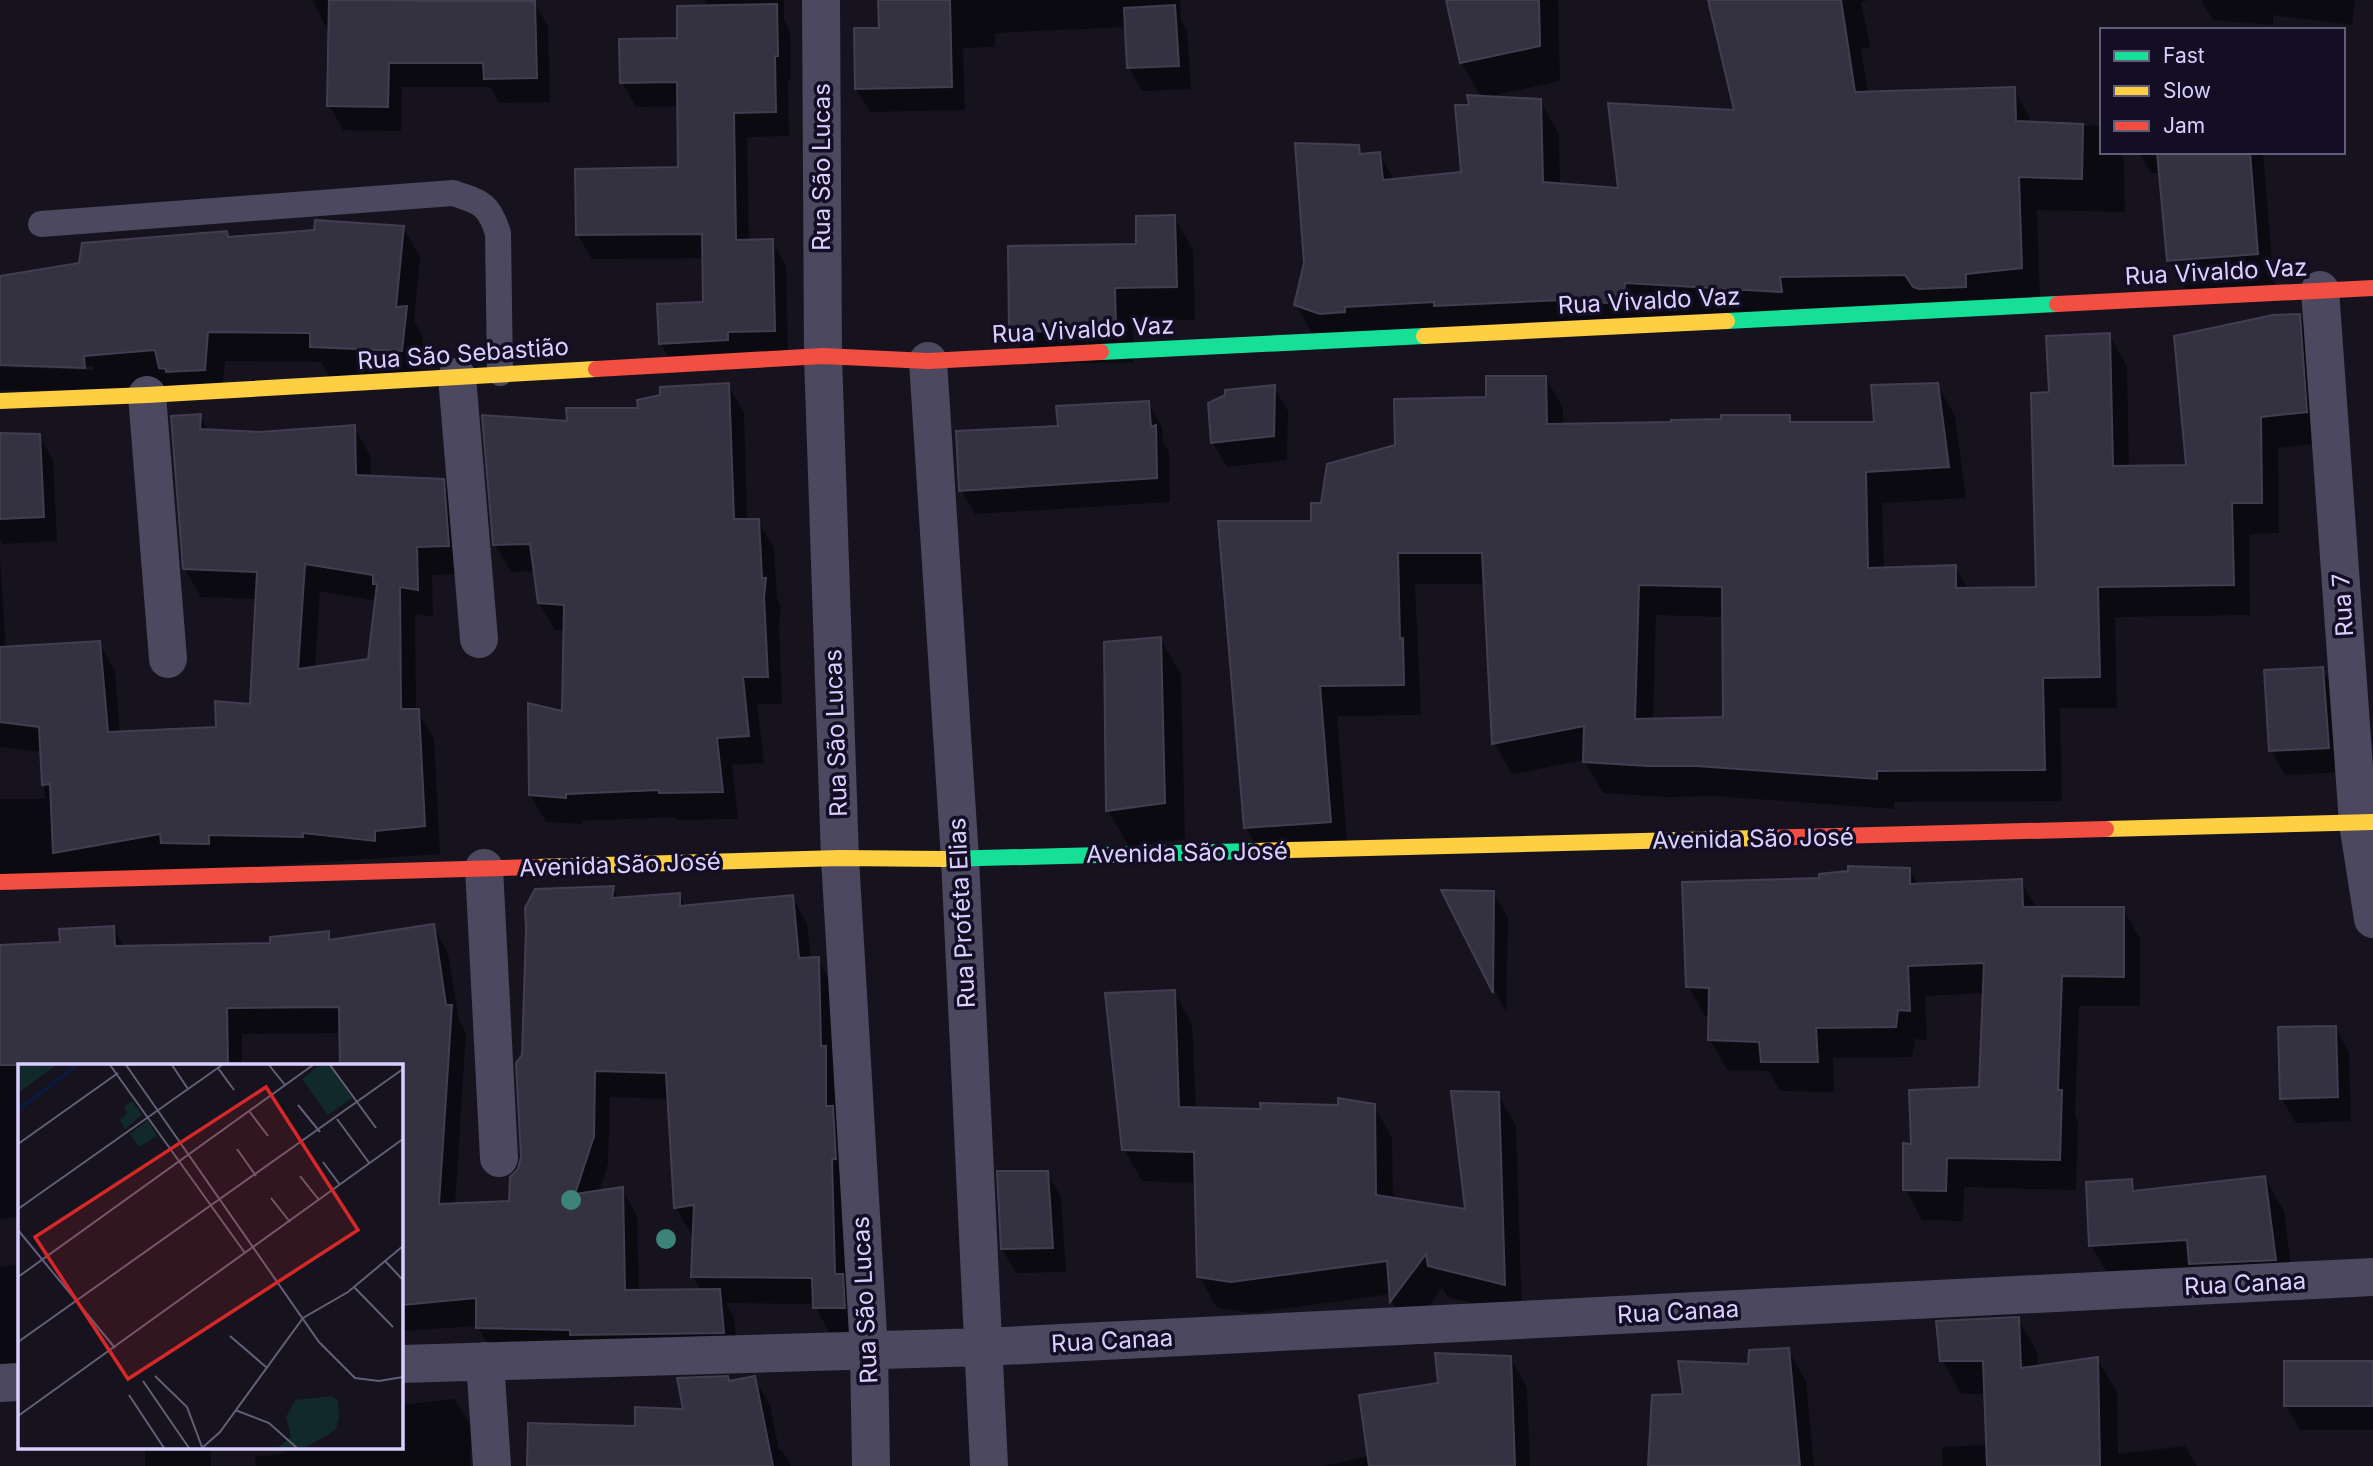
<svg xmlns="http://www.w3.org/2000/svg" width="2373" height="1466" viewBox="0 0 2373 1466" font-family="Inter,sans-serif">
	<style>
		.shadow { fill: #0007; fill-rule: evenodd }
		.building { fill: #343140; stroke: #433d52; stroke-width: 2; fill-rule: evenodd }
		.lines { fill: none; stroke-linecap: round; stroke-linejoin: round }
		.lane { stroke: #4b485f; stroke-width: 26 }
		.street { stroke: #4b485f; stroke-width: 38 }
		.fast { stroke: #16e098; stroke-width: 16 }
		.slow { stroke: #ffcf43; stroke-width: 16 }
		.jam { stroke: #f24e42; stroke-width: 16 }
		.tree { fill: #3c837b }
		.labels { text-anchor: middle; stroke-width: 7; stroke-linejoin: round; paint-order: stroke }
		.street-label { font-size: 24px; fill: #d9d0ff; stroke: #130e23 }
		.inset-river { fill: none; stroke: #0b193e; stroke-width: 3.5 }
		.inset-road { fill: none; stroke: #645f78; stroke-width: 2 }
		.view { fill: #d62828; fill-opacity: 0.15; stroke: #d62828; stroke-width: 3.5 }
		.inset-edge { fill: none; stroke: #d9d0ff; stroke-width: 3.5 }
	</style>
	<rect width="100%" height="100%" fill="#16131e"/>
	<path class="shadow" d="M312,0H484V3L534,2L548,27L550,102L499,103L490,87H402L401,131L343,130L329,105L330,27H326Z
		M705,0H784V20L790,31L791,80H788L789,136L747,137L749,241H772L786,265L788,355L675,368L660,343L705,304L704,258L592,259L578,235L680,169L679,106L636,107L622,82L679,40L705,7Z
		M880,0H1180L1181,19L1187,30L1191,89L1142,91L1129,68L1126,27L995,33V47L963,48L965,110L870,112L856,89L883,29Z
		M1448,0H1558L1560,81L1487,97L1540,101L1559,134L1560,185L1620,190L1736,111L1710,0H1869L1861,2L1870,47L1861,49L1868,93L2014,89L2033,124L2102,126V152H2120L2124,159L2125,212L2037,210L2040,300L1315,338L1296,305L1358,147L1363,155L1379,154L1395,181L1462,174L1471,106L1482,98L1461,62Z
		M2201,0H2355L2352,25L2273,15V25L2213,20Z
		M2139,152H2263L2274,284L2186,290L2168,260L2160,173H2151Z
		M1174,217L1193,250L1195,320L1133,321L1134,362L1030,364L1011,331L1138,246Z
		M403,227L420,257L414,321L423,337L419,380L329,376L321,362L225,361L221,399L0,390V367L94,370V366L0,363V277L80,264L226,233L230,239Z
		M2299,315L2317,346L2324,443L2278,448L2279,533L2249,534L2250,615L2115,617L2117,708H2060L2062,801L1894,802V809L1715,796L1667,797L1603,793L1584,760L1512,774L1494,743L1486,584H1415L1421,715L1337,716L1348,853L1264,859L1246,828L1220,522L1313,523L1322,504L1397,446L1488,399L1545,377L1563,408V425L1673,424L1789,417L1793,424L1876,423L1937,385L1955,416L1966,498L1882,503L1884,569L1955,567L1968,589H2037L2050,394L2109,335L2127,366L2129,468L2188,467ZM1656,615L1724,617L1725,719L1653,720Z
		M728,385L744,412L747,521H758L774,548L777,599L781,607L779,625L782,704H757L764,763L732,765L738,819L677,820L675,817L581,821V824L546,822L530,795L564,713L566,631L555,630L539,603L535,571L511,572L495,544L569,423L640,410Z
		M1274,387L1288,411L1287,460L1227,467L1213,443Z
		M1148,402L1162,427L1163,442L1169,451L1170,502L975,514L961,490L1059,428Z
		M200,416L209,431L259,434L354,427L370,455L371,478L443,481L459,509L464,574L432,575L433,617L415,614L416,711H418L434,739L440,854L0,884V799H45L42,752L0,747V558L6,649L99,643L115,671L120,733L217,729L252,706L258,599L201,597L185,569ZM320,591L377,601L369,661L315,668Z
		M0,434L39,436L53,460L57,541L3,544L0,539Z
		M1160,639L1181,674L1185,839L1129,846L1108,811Z
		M2322,669L2336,693L2342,772L2285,775L2271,750Z
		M1909,869L1918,885L2021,881L2037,909H2123L2140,939V1006H2079L2075,1116L2078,1122L2076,1190L1964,1187L1963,1221L1922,1220L1905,1189L1913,1145L1981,1088L1984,993L1925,996L1927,1040L1915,1039L1912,1057L1833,1058L1834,1092L1780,1091L1769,1071L1727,1070L1710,1040L1711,1017L1705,1016L1688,986L1821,880Z
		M613,888L619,899L679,895L687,908L792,897L807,923L811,959H818L833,986L859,1334H830L814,1304L726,1303L734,1318L738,1359L493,1355L478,1326L401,1331V1065H342L341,1033L242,1034V1065H19V1217L0,1219V947L62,944L113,928L124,947L272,944L328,933L333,941L433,926L448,953L459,1020L466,1033L455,1206L511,1203L520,1169ZM610,1097L669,1099L676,1207L691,1234L695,1233L693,1277L701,1291L639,1292L637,1216L622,1189L599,1192L608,1164Z
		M1444,892L1493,893L1508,917L1506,1012Z
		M1174,992L1192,1024L1196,1109L1263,1110L1374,1106L1392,1138L1393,1200L1467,1211L1498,1094L1516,1126L1522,1316L1448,1297L1442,1288L1410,1332L1392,1302L1391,1294L1251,1313L1217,1308L1199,1276L1197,1183L1142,1181L1124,1149Z
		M2335,1027L2349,1052L2351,1121L2296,1123L2282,1099Z
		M1047,1173L1061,1197L1066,1272L1016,1273L1002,1249Z
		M2265,1178L2284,1211L2294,1293L2110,1278L2091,1245L2131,1181L2137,1192Z
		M19,1264V1385L0,1387V1267Z
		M2018,1319L2037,1352L2038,1367L2097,1359L2117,1392L2118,1454L2185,1446L2197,1466H1943L1942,1447L1987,1445L1986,1394H1961L1942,1360Z
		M1788,1350L1806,1381L1814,1466H1650L1685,1396Z
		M1510,1357L1527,1387L1530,1466H1324L1369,1456L1440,1384Z
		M2373,1363V1430H2300L2286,1405Z
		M754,1378L770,1405L779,1450H782L791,1466H529L685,1410L730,1382Z
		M455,1399L471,1426L470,1466H256L255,1457L284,1453L283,1447H401V1405Z
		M145,1447H211V1466H145Z"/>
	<path class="building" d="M329,0L535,1L537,78L484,79L483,63H389L388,107L327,106Z
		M878,0H950L952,87L855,89L854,28H879Z
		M1446,0H1539L1540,46L1460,63Z
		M1708,0H1841L1855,92L2015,87L2016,121L2083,124L2082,179L2019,177L2022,268L1966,274V287L1919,289L1913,287L1905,275L1780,277L1782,292L1625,283L1623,304L1563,300L1434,306V302L1345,307V312L1320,314L1294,305L1304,263L1295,143L1359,145L1360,154L1380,152L1383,180L1461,172L1455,105H1469L1467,95L1541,99L1543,182L1618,188L1608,103L1734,110Z
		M777,4L778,56H775L776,112L734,113L736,240L773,239L775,331L728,332V340L659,344L657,304L703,302L702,234L576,235L575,169L678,167L677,82L620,83L619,39L677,38V6Z
		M1175,5L1179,66L1127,68L1124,8Z
		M2157,152H2250L2258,254L2167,261Z
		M1175,215L1177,287L1115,288L1116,330L1009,332L1008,246L1136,244V216Z
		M315,220L404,226L396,307L407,306L402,351L310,347V333L208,332L205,370L166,372V369L159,368L155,350L84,356L85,368L0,365V276L79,263L82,243L227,231L228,237L314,230Z
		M2300,314L2307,412L2261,417L2262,503H2232L2234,585L2098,587L2100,677L2043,678L2045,770L1877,771V779L1696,766H1648L1583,762L1584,726L1492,744L1482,553H1398L1400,639L1403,638L1404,685L1320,686L1331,822L1244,828L1218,521H1311V503H1321L1327,464L1395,445L1394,399L1486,397V376H1546L1547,424L1671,422V420L1721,419V415H1790V422H1874L1871,385L1938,383L1949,467L1866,472L1868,568L1956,565V588L2036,587L2031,393L2049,392L2046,336L2110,333L2113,466L2186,465L2174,336L2273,315ZM1639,585L1722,587L1723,717L1635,719Z
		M729,383L734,519H759L762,578H766L764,597L768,677H743L749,736L717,738L723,792L659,793V790L566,794V798L529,795L528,703L562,711L564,605L538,603L530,544L493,545L482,415L567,421L566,408H638L637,400L660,395V387Z
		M1275,385L1274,436L1211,443L1208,403L1225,395V390Z
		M1149,401L1151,427L1156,425L1157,478L959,491L956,431L1058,426L1056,406Z
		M201,414L200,429L259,432L355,425L356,475L444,479L449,546L417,547L418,590L400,587L401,709H419L425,826L375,831V841L303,833V837L209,835V844L161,843L160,834L53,853L50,784L42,785L39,727L0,722V647L100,641L108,732L216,727L215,701L250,704L257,572L183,569L171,416ZM305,564L373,575V584H377L368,659L298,669Z
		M0,433L40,434L44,517L0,519Z
		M1161,637L1165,803L1106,811L1104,642Z
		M2323,667L2329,748L2269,751L2264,670Z
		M1848,866L1910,868V884L2022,879L2023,907H2124V977L2062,976L2058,1090H2062L2060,1160L1947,1158L1946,1191L1903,1190V1143L1911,1144L1909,1090L1979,1087L1984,963L1908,966L1910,1011L1898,1010L1896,1027L1816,1028L1818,1062H1761L1759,1042L1708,1040L1709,988L1686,987L1682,882L1819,878V874L1848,871Z
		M614,886L612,898L680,893V906L793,895L799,958L819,957L821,1046H826V1106H833L836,1159H832L835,1274H843L845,1308H813L812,1278L691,1277L694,1205L674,1208L666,1073L595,1071L594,1136L575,1194L623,1187L625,1290L720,1289L724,1333L570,1335V1330L476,1328V1298L403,1305L401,1286V1065H340L339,1007L227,1008L228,1065H0V945L60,942L59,929L114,926L115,946L270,943V937L329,931V940L434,924L446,1005H452L439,1204L509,1201L510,1177L518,1169L521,1157L516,1063L522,1055L526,928L525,908L535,889Z
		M1441,890L1494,891L1493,993Z
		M1175,990L1179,1107L1261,1109L1260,1103L1338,1105V1098L1375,1104L1376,1195L1465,1209L1451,1091L1499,1092L1505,1285L1428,1266L1426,1254L1390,1302L1387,1261L1231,1282L1197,1277L1194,1152L1122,1150L1105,993Z
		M2336,1026L2338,1097L2280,1099L2278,1027Z
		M997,1171H1048L1053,1248L1001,1249Z
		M2265,1176L2276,1260L2189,1264L2187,1240L2089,1246L2086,1182L2132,1179L2133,1191Z
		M2019,1317L2021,1368L2098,1357L2100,1466H1987L1983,1361H1940L1936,1321Z
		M1789,1348L1800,1466H1648L1652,1395L1683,1394L1678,1361L1748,1364L1749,1350Z
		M1435,1353L1511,1356L1515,1466H1369L1359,1395L1438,1383Z
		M2284,1361H2373V1406H2284Z
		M728,1376L729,1381L755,1376L773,1466H527L528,1423L635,1426V1407L683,1409L677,1378Z"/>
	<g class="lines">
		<path class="lane" d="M41,224L453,193C481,202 489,204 498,233L500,373"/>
		<path class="street" d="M821,0L823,356L840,858L869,1351L871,1466
			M2320,290L2358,823L2373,919
			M928,361L960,859L989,1466
			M457,377L479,639
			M147,395L168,659
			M484,868L499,1158
			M485,1361L492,1466
			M401,1364L984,1347L2373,1277
			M0,1383L19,1382"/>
		<path class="fast" d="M1727,321L2057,304
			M1101,352L1424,336
			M944,859L1253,851"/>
		<path class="slow" d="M1424,336L1727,321
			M0,401L147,395L596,369
			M2106,829L2373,822
			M1253,851L1759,838
			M536,867L840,858L944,859"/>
		<path class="jam" d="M2057,304L2373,288
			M596,369L823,356L928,361L1101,352
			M1759,838L2106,829
			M0,882L536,867"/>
	</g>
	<g class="tree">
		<circle cx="571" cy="1200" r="10"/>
		<circle cx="666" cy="1239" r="10"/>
	</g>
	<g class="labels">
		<g class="street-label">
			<text transform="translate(822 167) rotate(-90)" y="8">Rua São Lucas</text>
			<text transform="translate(2216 272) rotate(-3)" y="8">Rua Vivaldo Vaz</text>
			<text transform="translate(1649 301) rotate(-3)" y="8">Rua Vivaldo Vaz</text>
			<text transform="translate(1083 330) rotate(-3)" y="8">Rua Vivaldo Vaz</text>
			<text transform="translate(463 354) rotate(-4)" y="8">Rua São Sebastião</text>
			<text transform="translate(2343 605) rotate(-94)" y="8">Rua 7</text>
			<text transform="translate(836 733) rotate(-92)" y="8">Rua São Lucas</text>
			<text transform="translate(1753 839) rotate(-1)" y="8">Avenida São José</text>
			<text transform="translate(1187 853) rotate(-1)" y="8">Avenida São José</text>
			<text transform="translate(620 865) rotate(-2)" y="8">Avenida São José</text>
			<text transform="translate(962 913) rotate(-93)" y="8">Rua Profeta Elias</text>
			<text transform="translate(2245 1284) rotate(-3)" y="8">Rua Canaa</text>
			<text transform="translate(865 1300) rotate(-93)" y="8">Rua São Lucas</text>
			<text transform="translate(1678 1312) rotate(-3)" y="8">Rua Canaa</text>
			<text transform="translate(1112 1341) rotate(-3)" y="8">Rua Canaa</text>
		</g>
	</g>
	<g transform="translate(18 1064)">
		<rect width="385" height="385" fill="#16131e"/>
		<path d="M0,1H38L0,29ZM302,1H312L334,34L310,51L284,15ZM114,37L124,51L107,65L102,56L109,50L106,43ZM130,56L139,72L121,83L112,70ZM314,332L320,337L321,353L318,365L308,372L286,384H219H259L273,373L268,353L277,336Z" fill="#12292b"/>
		<path class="inset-river" d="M0,46L59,1"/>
		<path class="inset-road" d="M92,1L227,189M108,1L301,278L337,314L361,317L385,313M154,1L170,25M251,1L267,21M312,1L358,64M200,4L216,26M280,41L302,68M231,47L250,72M319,55L352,100M0,80L100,9M219,85L238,112M305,98L322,121M282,112L301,136M253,134L272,158M0,145L204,1M0,166L97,284M367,197L385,216M0,213L295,1M336,223L375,263M212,272L248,303M0,278L385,5M137,312L169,343L184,383M125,317L171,384M111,331L146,384M217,346L251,359L279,384M0,352L385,75M184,384L202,368L285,254L330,228L385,182"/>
		<path class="view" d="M248,23L340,166L110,315L17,173Z"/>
		<rect width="385" height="385" class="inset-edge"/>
	</g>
	<rect x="2100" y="28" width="245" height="126" fill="#130e23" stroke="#625c7b" stroke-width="2"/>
	<rect x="2114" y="51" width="35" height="10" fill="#16e098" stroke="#625c7b" stroke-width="2"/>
	<text x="2163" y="63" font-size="21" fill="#d9d0ff">Fast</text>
	<rect x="2114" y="86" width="35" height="10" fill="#ffcf43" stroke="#625c7b" stroke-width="2"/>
	<text x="2163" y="98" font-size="21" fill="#d9d0ff">Slow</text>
	<rect x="2114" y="121" width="35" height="10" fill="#f24e42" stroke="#625c7b" stroke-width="2"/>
	<text x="2163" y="133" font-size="21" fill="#d9d0ff">Jam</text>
</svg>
